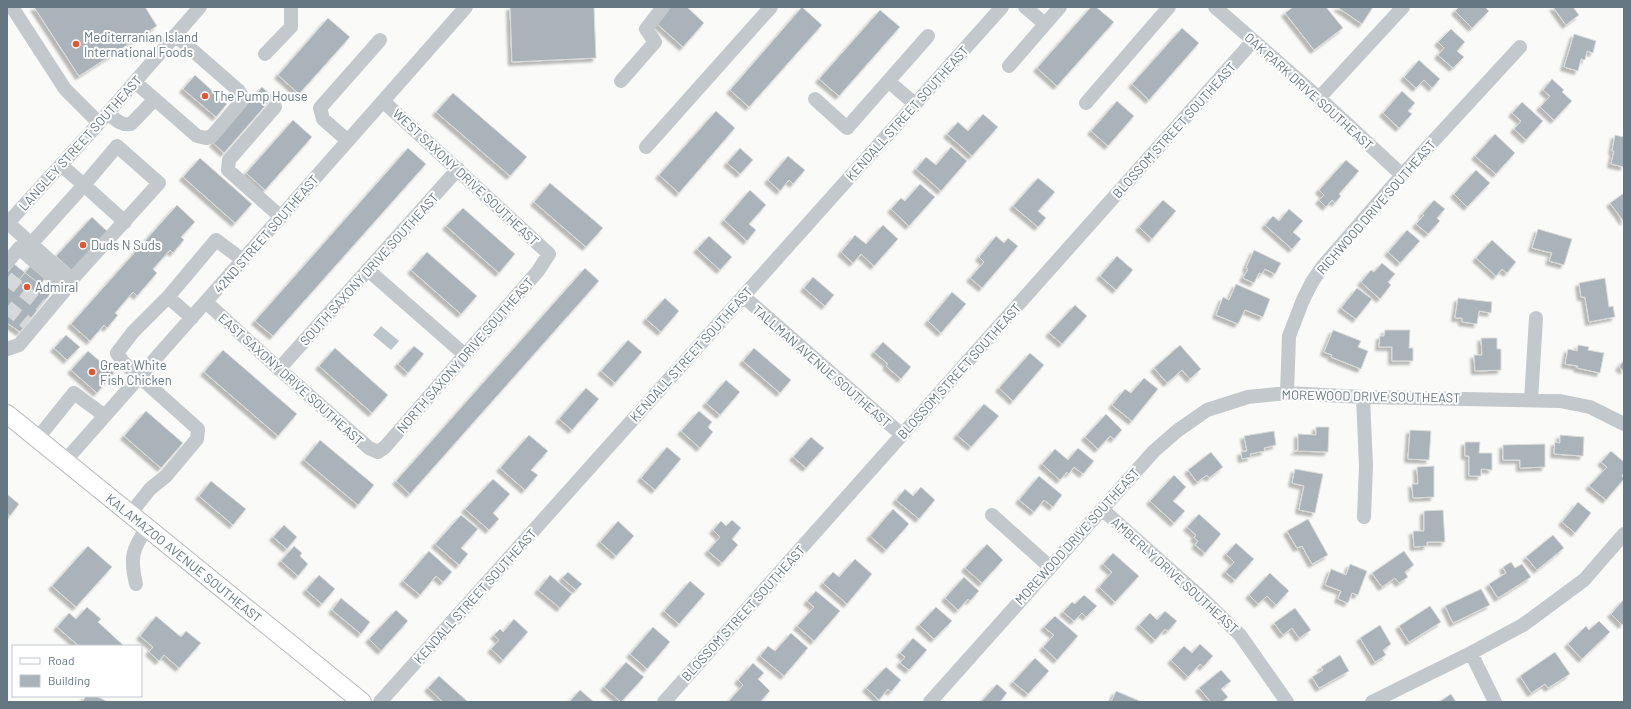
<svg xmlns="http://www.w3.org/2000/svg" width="1631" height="709" viewBox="0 0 1631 709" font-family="Barlow,sans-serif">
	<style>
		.water { fill: #bbc7cb }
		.building { fill: #aab3b9; stroke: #dcdcda; filter: url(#shadow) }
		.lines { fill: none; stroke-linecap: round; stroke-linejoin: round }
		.minor-tunnel { stroke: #d5d9db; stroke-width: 14; stroke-dasharray: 14 7; stroke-linecap: butt }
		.major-casing { stroke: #b5babe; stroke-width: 20 }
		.minor { stroke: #c3c8cc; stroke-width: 14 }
		.major { stroke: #fff; stroke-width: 18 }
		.poi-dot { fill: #e4572e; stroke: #fff; stroke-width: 1.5 }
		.labels { text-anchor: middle; stroke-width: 4; stroke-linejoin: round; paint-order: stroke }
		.poi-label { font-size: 13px; fill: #657683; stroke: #fff; text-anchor: start }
		.street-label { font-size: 13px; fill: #657683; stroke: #fff }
	</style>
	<defs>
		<filter id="shadow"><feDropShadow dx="-3.5" dy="3.5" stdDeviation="1" flood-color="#0004"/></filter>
	</defs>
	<rect width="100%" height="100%" fill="#fafaf8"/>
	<path class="water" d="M381,326L399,341L391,350L373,335Z"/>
	<path class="building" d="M34,7H145L157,26L79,76Z
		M510,7H594L596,58L512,62Z
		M670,7H687L704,23L683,47L656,23Z
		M802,7L822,25L749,107L730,90Z
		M1091,7H1096L1114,22L1057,86L1037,68Z
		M1293,7H1326L1343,28L1314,50L1285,13Z
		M1337,7H1373L1362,24Z
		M1459,7H1485L1489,11L1472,28L1455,11Z
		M1553,7H1573L1579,15L1566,25Z
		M880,10L900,27L839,96L819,79Z
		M328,18L350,37L299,94L278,75Z
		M1182,28L1199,43L1149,100L1132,84Z
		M1451,29L1465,42L1457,51L1464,57L1453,68L1438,55L1444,48L1438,42Z
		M1574,34L1596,41L1593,53L1587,51L1585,60L1581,59L1578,71L1564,67Z
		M1419,60L1440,79L1432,88L1424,80L1416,88L1404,77Z
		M195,75L227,104L216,117L183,89Z
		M1552,79L1564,90L1562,92L1572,101L1554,120L1540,107L1550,96L1543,90Z
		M262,87L273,97L224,153L213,143Z
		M1402,91L1415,103L1408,111L1412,114L1399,128L1383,113Z
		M453,93L527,157L510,176L436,112Z
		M1117,101L1134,116L1108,146L1091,131Z
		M1522,102L1543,121L1526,140L1514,129L1521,121L1512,113Z
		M716,111L735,128L679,193L659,175Z
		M983,114L998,127L972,156L947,134L958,122L968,131Z
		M293,120L312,137L265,190L246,173Z
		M1495,134L1515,153L1496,174L1475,156Z
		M1615,135L1624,137V167L1611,164L1614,151H1612Z
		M951,147L967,161L941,191L916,169L926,157L936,165Z
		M408,148L426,164L273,336L255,321Z
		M740,148L753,160L740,174L727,163Z
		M788,156L805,170L793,184L789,180L780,191L768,180Z
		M200,158L252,204L235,223L183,177Z
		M1346,160L1359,171L1339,194L1341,196L1335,203L1332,200L1326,207L1319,200L1324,195L1319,190Z
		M1476,170L1490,183L1467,207L1454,194Z
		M1038,178L1055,192L1038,211L1046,218L1038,227L1013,206Z
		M550,183L603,228L586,247L534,202Z
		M920,184L935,197L909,226L891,209L901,198L905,201Z
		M750,190L766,205L749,224L756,230L747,241L724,220Z
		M1624,193V222L1610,203Z
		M1163,200L1176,211L1152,239L1139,227Z
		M1434,200L1445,209L1437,218L1440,221L1428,234L1416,224L1424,215L1422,214Z
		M177,205L195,222L181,237L184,240L173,253L170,250L153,269L157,273L137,296L133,292L115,313L118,315L107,328L104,325L90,341L71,324Z
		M463,208L515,254L499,273L446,226Z
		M1289,209L1303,221L1293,232L1301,239L1292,249L1265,225L1273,216L1279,221Z
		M92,217L110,234L74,273L56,256Z
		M883,225L898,239L874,266L861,254L853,263L841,252L855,235L866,244Z
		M1538,229L1572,239L1564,265L1549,261L1552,253L1532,248Z
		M1407,230L1420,241L1400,263L1388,252Z
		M709,236L732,257L720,270L697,249Z
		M996,236L1004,243L1008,238L1018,246L982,288L970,278L984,262L979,257Z
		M1492,240L1516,262L1507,273L1502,269L1496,276L1476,258Z
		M1254,250L1281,263L1275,274L1265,269L1262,274L1259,273L1254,283L1243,278L1248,269L1246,268Z
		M427,252L477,296L461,314L411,270Z
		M1117,256L1133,270L1116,290L1100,276Z
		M1382,263L1395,274L1388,282L1391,285L1380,299L1361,282L1371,270L1374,272Z
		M14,264L51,293L20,332L7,323V273Z
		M32,264L47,276L34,293L18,281Z
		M585,268L599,281L410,494L396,481Z
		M813,277L834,295L825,306L804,288Z
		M1605,278L1609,307L1613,306L1615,317L1589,322L1585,297H1581L1579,283Z
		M1236,284L1270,299L1263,317L1245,310L1238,324L1216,315L1223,297L1229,300Z
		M1357,288L1372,299L1356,319L1341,308Z
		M952,292L966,304L941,333L928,321Z
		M665,298L679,311L661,332L646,319Z
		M1458,298L1492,302L1491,313L1479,311L1477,324L1462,322V318H1455Z
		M1075,305L1087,316L1062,344L1049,333Z
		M1333,330L1361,341L1358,347L1368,351L1361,369L1331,357L1332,355L1324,352Z
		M1385,330H1410L1409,348H1413V361H1392V347H1379L1380,336H1384Z
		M66,335L80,347L67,360L54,348Z
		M1481,338H1497V349H1501V370L1475,371L1474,355H1482Z
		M628,340L642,352L615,383L601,371Z
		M883,342L911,367L901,379L886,366L888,364L874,352Z
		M1180,345L1201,369L1190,379L1182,370L1167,383L1154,368Z
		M1578,345L1589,347L1588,350L1604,353L1600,373L1577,368L1578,366L1565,364L1568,349L1577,351Z
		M414,346L424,354L408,373L398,364Z
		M335,348L388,395L372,413L319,366Z
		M754,348L791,380L780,393L743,361Z
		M223,350L297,414L278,436L204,372Z
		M88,351L114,373L97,393L71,370Z
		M1030,353L1044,365L1013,401L999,388Z
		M1624,360V371L1619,367Z
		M1144,378L1158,389L1132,421L1112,405L1125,389L1131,393Z
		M726,380L740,392L720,415L706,403Z
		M586,388L599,399L572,430L559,419Z
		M984,404L999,416L971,447L957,435Z
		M146,411L183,443L161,468L124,436Z
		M699,411L712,422L708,427L713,432L700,448L681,431Z
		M1106,414L1122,430L1114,439L1110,436L1098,449L1085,437Z
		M1316,427H1329L1328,452L1294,451L1298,450V434L1316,435Z
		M1410,430L1431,431L1429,460L1408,459Z
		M1274,431L1276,445L1264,448L1265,451L1250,454L1251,457L1242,459L1241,452L1247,451L1244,436Z
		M529,435L548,451L531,470L538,475L525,490L500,468Z
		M1560,435L1584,437L1583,456L1554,454L1555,442L1560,443Z
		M811,437L824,448L806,468L793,457Z
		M320,440L374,485L358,505L304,460Z
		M1465,442H1480L1479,453H1492V470L1481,469V476H1469V456H1465Z
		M1545,444V467L1520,468V460H1503V445Z
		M667,447L681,459L655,490L641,478Z
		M1078,448L1094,461L1083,474L1074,467L1069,474L1067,472L1060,480L1042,464L1055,449L1068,460Z
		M1611,451L1624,462V473L1622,475L1624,479L1606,500L1589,486L1607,467L1601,462Z
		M1211,452L1223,467L1209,478L1207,475L1197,482L1188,470Z
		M1434,466V497L1413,498L1412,484H1418L1417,467Z
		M1295,469L1323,474L1315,513L1299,510L1304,486L1292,483Z
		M1174,475L1186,487L1173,501L1185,511L1174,523L1150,501Z
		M1039,476L1062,495L1053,507L1044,500L1034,512L1019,500Z
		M493,479L510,494L493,513L499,519L489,530L465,509Z
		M211,481L246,509L233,525L199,496Z
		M921,487L935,500L919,519L896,500L905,489L913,496Z
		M7,494L19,504L10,516L7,513Z
		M1578,502L1591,513L1575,533L1562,522Z
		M893,509L909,524L886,550L870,536Z
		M1443,510L1445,542H1427V546L1414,547L1413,531H1424V511Z
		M1199,514L1221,534L1205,553L1195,545L1198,541L1194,538L1196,535L1187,527Z
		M461,515L478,529L461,548L468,554L459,565L435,544Z
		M1308,519L1328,555L1312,564L1302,546L1297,548L1287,531Z
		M732,520L741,528L732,539L738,545L722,563L708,551L720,537L713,530L721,521L726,526Z
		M618,521L634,536L616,556L600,542Z
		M284,525L297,537L287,549L273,537Z
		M1553,535L1564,548L1537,570L1526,557Z
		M1236,543L1254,559L1235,580L1225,572L1234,562L1226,554Z
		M987,544L1003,560L982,583L965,568Z
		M88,546L112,567L76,607L52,586Z
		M294,546L302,553L300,556L308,564L298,576L281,561Z
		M429,551L452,572L443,582L436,576L420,595L403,581Z
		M1404,551L1414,565L1405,572L1408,577L1399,583L1395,578L1382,587L1372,573Z
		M1113,553L1139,576L1115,602L1099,587L1112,572L1103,564Z
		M855,559L872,574L847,604L823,583L833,572L839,577Z
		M1511,562L1515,568L1522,564L1531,577L1498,598L1489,584L1506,573L1503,567Z
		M1350,564L1367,571L1358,595L1352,593L1348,603L1338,599L1341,591L1325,585L1331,569L1346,575Z
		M568,572L582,584L576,590L562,578Z
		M1270,573L1289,591L1276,605L1267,596L1258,604L1249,595Z
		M319,575L335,589L322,604L306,590Z
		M550,575L572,594L560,608L538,590Z
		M964,577L979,591L970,601L968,599L958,610L945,598Z
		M690,581L705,594L679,624L664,611Z
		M1481,589L1490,605L1453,623L1445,606Z
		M816,591L840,611L814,641L797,626L814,607L807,601Z
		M1084,595L1097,606L1086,617L1082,613L1074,621L1063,612L1072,602L1075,604Z
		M341,598L370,622L361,634L332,610Z
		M1624,599V623L1622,625L1611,614Z
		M1430,606L1441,622L1409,642L1399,626Z
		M87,607L101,619L98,622L124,646H79L57,627L69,613L76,619Z
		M936,607L952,621L934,639L919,625Z
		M1295,608L1311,630L1299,638L1292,628L1283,635L1274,623Z
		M396,610L408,621L381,651L369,639Z
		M1165,611L1177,621L1168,631L1165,629L1155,640L1139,625L1150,613L1157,620Z
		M156,616L181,637L186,631L201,643L179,668L164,655L159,661L149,652L153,647L140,636Z
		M1055,616L1078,636L1057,660L1043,647L1054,635L1044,627Z
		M514,619L528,632L503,660L491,649L499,640L494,635L500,629L503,632Z
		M1599,621L1610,632L1582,659L1568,644L1586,626L1589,630Z
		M1380,625L1391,644L1383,650L1386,655L1375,662L1360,638Z
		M653,627L670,642L647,669L630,654Z
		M791,633L808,648L784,676L760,656L768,646L775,651Z
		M913,638L927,650L909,670L900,663L905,657L900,653Z
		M1200,644L1213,656L1203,667L1200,664L1188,677L1171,660L1184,646L1192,653Z
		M1555,652L1570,674L1548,688L1545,684L1531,693L1520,676Z
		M1340,655L1349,671L1319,688L1312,677L1323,670L1321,667Z
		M1035,658L1049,671L1028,694L1013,682Z
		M626,662L644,677L621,702L604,687Z
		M753,663L764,673L758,679L770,691L760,702H728L743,685L738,680Z
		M886,667L901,680L891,692L888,689L879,700L866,688Z
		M1221,670L1231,681L1221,689L1228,697L1222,702H1211L1199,688Z
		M439,676L467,701L466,702H443L428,688Z
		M997,684L1007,693L1000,702H981Z
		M580,690L594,702H569Z
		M1116,691L1142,702H1111Z
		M1451,694L1456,702H1439Z
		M86,696H96L108,702H82Z"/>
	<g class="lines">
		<path class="minor-tunnel" d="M7,278L41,305
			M7,307L27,323"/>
		<g class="major-casing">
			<path id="major" d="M7,414L362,702"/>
		</g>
		<path class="minor" d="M12,7L65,89L99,123
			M1025,7L1045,24
			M1215,7L1319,98L1402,175
			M265,54L291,27V7
			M1009,66L1060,7
			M621,81L655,42L646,29L663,7
			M888,81L915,104
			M135,82L197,136L206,138L212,136L240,103L242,96L239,91L175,35
			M1319,98L1403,7
			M815,99L847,128L928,36
			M1086,103L1169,7
			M275,107L229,160L228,170L281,217
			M108,113C115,119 121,126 131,124L155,99
			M348,141L323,119L320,108L380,40
			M646,147L771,7
			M8,223L67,276H75L159,183L117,146L84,185L61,165
			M7,224L99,123L200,7
			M31,244L84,185L125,222
			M7,263L19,248L66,289L19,345L7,349
			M368,270L465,355
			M743,296L902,435
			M168,297L192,318
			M206,302L279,369L369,448L378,452L385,447L538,271L549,254L383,101
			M279,369L458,169
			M1287,393L1289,336L1303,300L1312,282L1323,266L1402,175L1520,47
			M1363,397L1366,466L1364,517
			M1531,400L1536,318
			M37,439L74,393L105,416
			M65,461L466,7
			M1102,509L1204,600L1240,635L1287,702
			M130,514L150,489L166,476L197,439L198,429L123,362L117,353L133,332L168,297L216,240L243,260
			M992,515L1050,567
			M136,584C130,558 132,549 147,528
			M1471,653L1495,702
			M380,702L1002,7
			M664,702L1253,41
			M930,702L1154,451L1177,431L1207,410L1248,397L1287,393L1363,397L1560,401L1590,407L1624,424
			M1372,702L1471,653L1523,625L1584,580L1624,534"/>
		<use href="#major" class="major"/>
	</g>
	<g class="poi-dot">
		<circle cx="76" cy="44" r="4"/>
		<circle cx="205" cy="96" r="4"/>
		<circle cx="83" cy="245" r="4"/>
		<circle cx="27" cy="287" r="4"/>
		<circle cx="92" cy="372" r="4"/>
	</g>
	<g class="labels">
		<g class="poi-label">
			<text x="84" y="42">Mediterranian Island<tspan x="84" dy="15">International Foods</tspan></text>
			<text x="213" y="101">The Pump House</text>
			<text x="91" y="250">Duds N Suds</text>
			<text x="35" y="292">Admiral</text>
			<text x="100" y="370">Great White<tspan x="100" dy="15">Fish Chicken</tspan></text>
		</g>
		<g class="street-label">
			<text transform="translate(1309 91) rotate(42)" y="5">OAK PARK DRIVE SOUTHEAST</text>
			<text transform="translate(907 113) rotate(-48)" y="5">KENDALL STREET SOUTHEAST</text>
			<text transform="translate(1174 130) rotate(-48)" y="5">BLOSSOM STREET SOUTHEAST</text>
			<text transform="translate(80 143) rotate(-48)" y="5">LANGLEY STREET SOUTHEAST</text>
			<text transform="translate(466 177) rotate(43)" y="5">WEST SAXONY DRIVE SOUTHEAST</text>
			<text transform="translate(1376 207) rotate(-49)" y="5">RICHWOOD DRIVE SOUTHEAST</text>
			<text transform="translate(266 234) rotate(-49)" y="5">42ND STREET SOUTHEAST</text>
			<text transform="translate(369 269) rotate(-48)" y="5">SOUTH SAXONY DRIVE SOUTHEAST</text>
			<text transform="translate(691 354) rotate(-48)" y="5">KENDALL STREET SOUTHEAST</text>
			<text transform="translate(465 355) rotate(-49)" y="5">NORTH SAXONY DRIVE SOUTHEAST</text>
			<text transform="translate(822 366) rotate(41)" y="5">TALLMAN AVENUE SOUTHEAST</text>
			<text transform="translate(959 371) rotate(-48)" y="5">BLOSSOM STREET SOUTHEAST</text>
			<text transform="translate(291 379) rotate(42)" y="5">EAST SAXONY DRIVE SOUTHEAST</text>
			<text transform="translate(1371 396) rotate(1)" y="5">MOREWOOD DRIVE SOUTHEAST</text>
			<text transform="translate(1077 536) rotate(-48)" y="5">MOREWOOD DRIVE SOUTHEAST</text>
			<text transform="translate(184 558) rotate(39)" y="5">KALAMAZOO AVENUE SOUTHEAST</text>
			<text transform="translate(1175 575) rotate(42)" y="5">AMBERLY DRIVE SOUTHEAST</text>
			<text transform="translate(475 596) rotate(-48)" y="5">KENDALL STREET SOUTHEAST</text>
			<text transform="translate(743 613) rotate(-48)" y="5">BLOSSOM STREET SOUTHEAST</text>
		</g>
	</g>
	<rect width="1631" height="709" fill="none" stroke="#657683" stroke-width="16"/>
	<rect x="12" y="645" width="130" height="52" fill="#ffffff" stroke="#c1c8cd"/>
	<rect x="20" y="658" width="20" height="6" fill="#ffffff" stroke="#c1c8cd"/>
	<text x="48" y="665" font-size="12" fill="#657683">Road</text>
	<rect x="20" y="675" width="20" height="12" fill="#aab3b9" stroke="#c1c8cd"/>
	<text x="48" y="685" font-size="12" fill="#657683">Building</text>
</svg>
